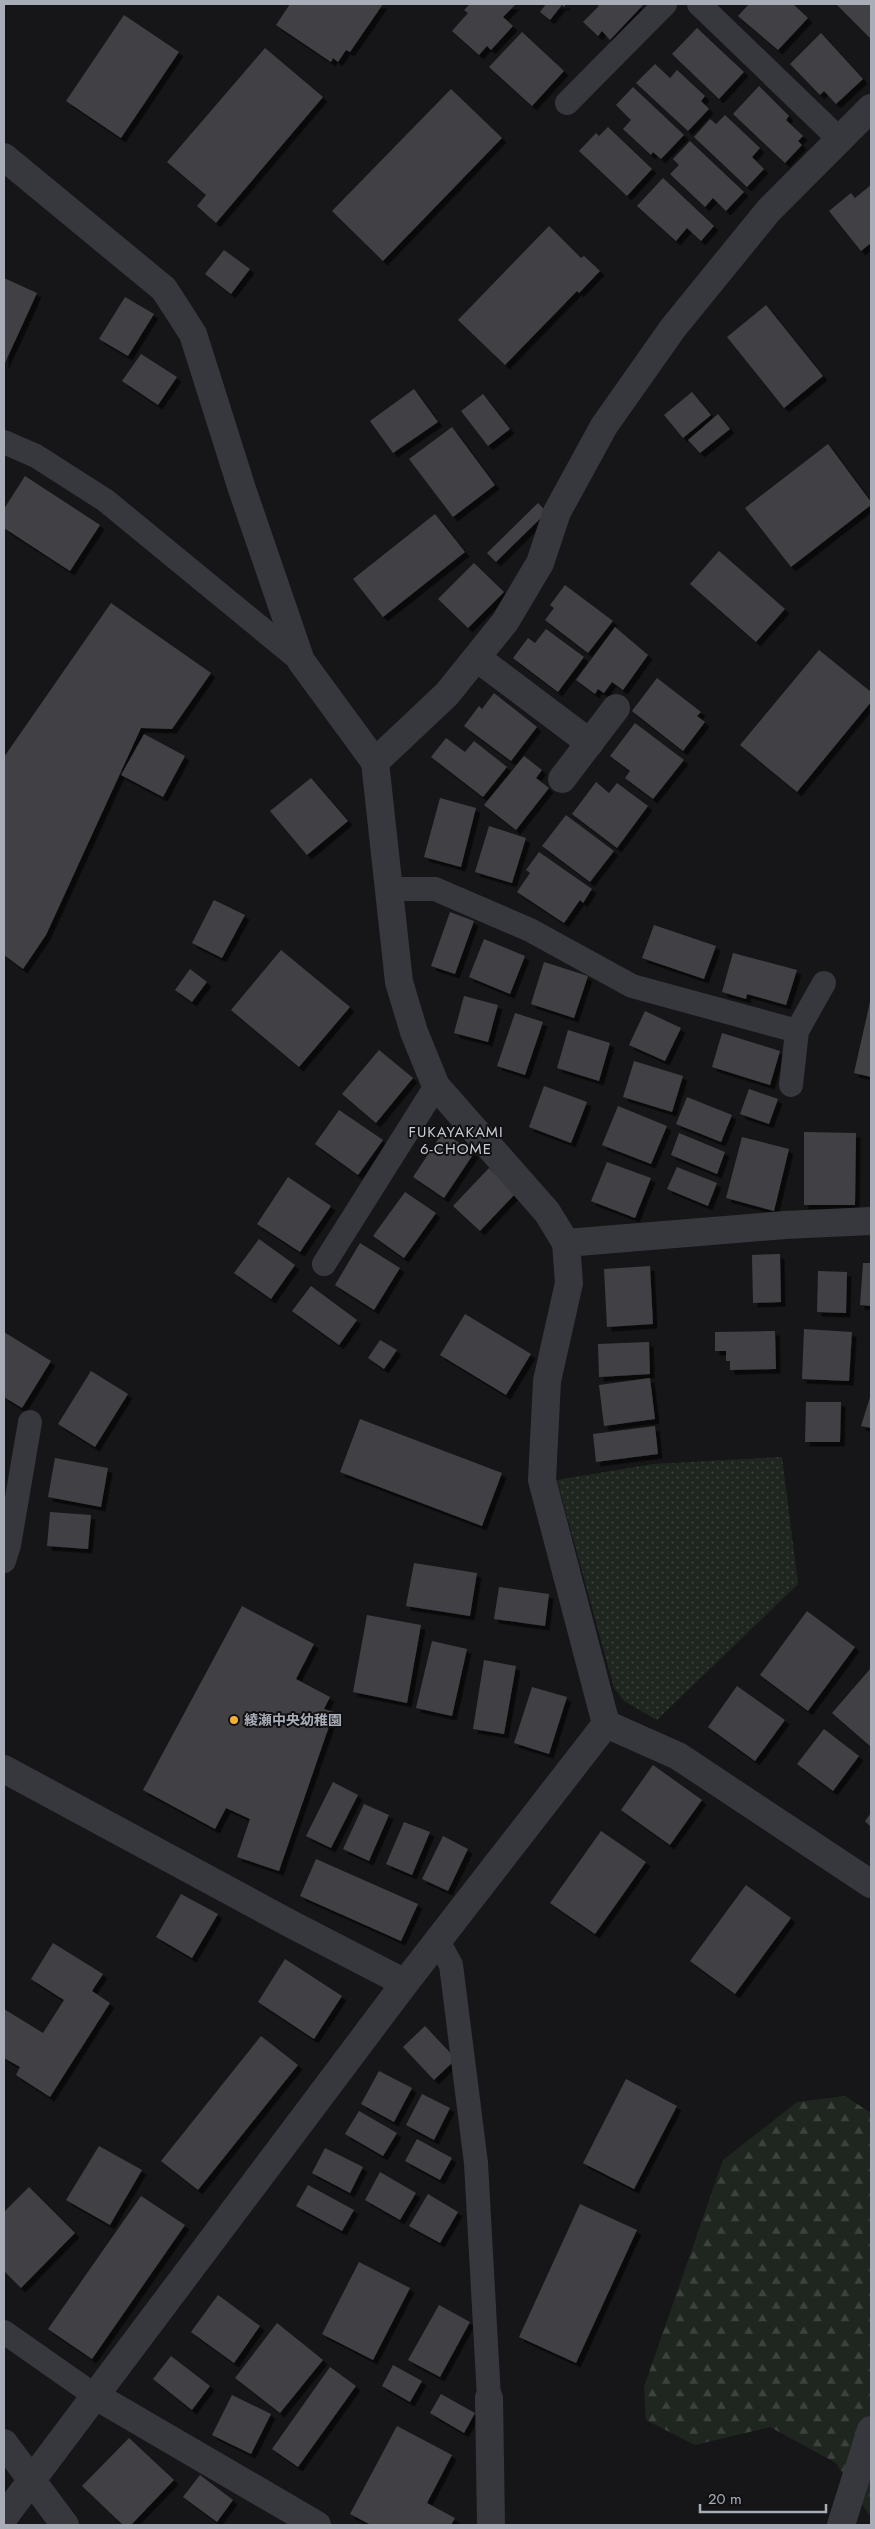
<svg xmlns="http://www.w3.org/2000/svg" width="875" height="2529" viewBox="0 0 875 2529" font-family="Jost,'Noto Sans JP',sans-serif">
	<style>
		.forest { fill: url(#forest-firs) }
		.park { fill: url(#park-dots) }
		.building { fill: #404145; filter: url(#shadow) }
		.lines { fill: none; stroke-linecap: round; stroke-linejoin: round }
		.service { stroke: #37383d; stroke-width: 24 }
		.minor { stroke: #37383d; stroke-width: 28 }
		.tertiary { stroke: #37383d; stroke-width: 28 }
		.poi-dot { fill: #f2b134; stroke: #111113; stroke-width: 2 }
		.labels { text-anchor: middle; stroke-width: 4; stroke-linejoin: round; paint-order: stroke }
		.poi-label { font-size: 14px; font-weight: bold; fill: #a8adb8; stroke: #111113; text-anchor: start }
		.neighbourhood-label { font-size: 15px; letter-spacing: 1px; fill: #c9ccd4; stroke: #111113 }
	</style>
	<defs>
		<pattern id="forest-firs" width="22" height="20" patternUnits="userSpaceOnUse" patternTransform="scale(1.25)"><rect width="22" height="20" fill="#1e261f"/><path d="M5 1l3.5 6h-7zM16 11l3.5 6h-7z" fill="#3c433d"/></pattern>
		<pattern id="park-dots" width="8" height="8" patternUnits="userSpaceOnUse" patternTransform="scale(1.25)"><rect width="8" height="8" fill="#1e261f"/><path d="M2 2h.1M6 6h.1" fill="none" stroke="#3c433d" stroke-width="1.8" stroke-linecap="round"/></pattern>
		<filter id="shadow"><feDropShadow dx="4.5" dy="4.5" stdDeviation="0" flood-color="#0009"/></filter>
	</defs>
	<rect width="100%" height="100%" fill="#161618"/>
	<path class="forest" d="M845,2096L871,2113V2518L836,2463L770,2427L695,2445L646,2420L644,2387L723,2160L797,2102Z"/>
	<path class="park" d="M782,1457L798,1584L657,1720L624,1701L614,1688L557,1480L653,1464Z"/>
	<path class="building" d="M290,4H383L350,52L346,50L338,62L333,58L331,62L276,25Z
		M470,4L515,5L503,17L513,26L491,50L487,46L479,55L452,31L468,13L464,10Z
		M546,4H566L564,7L562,5L550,20L540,12Z
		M596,4H644L610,40L602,31L598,36L583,22L599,6Z
		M749,4H793L808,18L778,50L738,16Z
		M836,4H871V39Z
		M124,15L179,52L121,138L66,101Z
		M697,28L744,72L719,99L672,54Z
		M522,32L564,71L532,106L489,67Z
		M821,33L863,79L836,104L824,91L820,95L790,64Z
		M265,48L323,97L216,223L197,206L206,195L167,162Z
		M655,64L670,78L677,70L705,96L701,101L709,109L688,131L636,83Z
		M759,86L789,116L786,120L803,136L798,141L802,145L785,163L733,114Z
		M633,87L684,135L661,159L653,152L651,155L623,129L631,120L616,105Z
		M451,89L502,138L383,261L332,211Z
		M725,115L760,148L752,157L764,169L747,187L694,137L710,119L716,124Z
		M608,127L652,169L627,196L579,151L596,133L599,136Z
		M690,141L744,192L726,211L713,198L705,207L670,174L679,165L673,159Z
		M663,178L714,226L701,241L687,228L676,241L637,206Z
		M871,185V243L861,251L829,211L851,193L855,198Z
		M549,226L581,258L584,256L600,271L579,293L577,291L505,365L458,320Z
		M224,250L250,269L231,294L205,274Z
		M4,278L37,293L4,365Z
		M125,297L154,314L128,356L99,339Z
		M766,305L823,376L784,408L727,337Z
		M141,354L177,377L158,405L122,381Z
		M414,389L438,422L393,453L370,421Z
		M692,392L711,415L683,438L664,415Z
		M483,394L510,429L488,446L461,411Z
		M718,414L730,429L700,453L688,440Z
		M452,427L495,485L453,517L409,459Z
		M828,444L871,502V505L791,567L745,508Z
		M25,476L100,525L70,571L4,528V509Z
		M538,503L547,512L496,562L487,553Z
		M435,514L465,552L383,617L353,579Z
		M719,551L785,609L756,642L690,584Z
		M474,563L504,592L468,628L438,599Z
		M565,585L613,621L588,653L545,620L554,608L550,605Z
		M111,603L211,673L172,729L141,728L46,935L23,969L4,955V757Z
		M615,627L648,655L623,690L612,682L604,693L598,689L595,694L576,680Z
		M546,629L584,657L558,692L513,658L528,638L535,643Z
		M819,650L871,692V702L797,792L740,745Z
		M657,678L701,712L697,716L705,722L683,751L632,711Z
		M494,693L537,727L511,761L464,726L479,706L482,709Z
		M635,723L684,760L653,799L625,778L630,771L610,756Z
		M144,734L185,756L163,797L121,775Z
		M446,738L465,752L474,741L507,767L483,797L431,757Z
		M524,756L542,770L536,778L549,788L516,830L484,805Z
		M311,778L348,821L307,855L270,811Z
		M596,782L609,793L617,783L648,806L617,848L572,814Z
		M440,798L476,808L461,867L424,857Z
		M566,815L614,851L590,882L542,846Z
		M489,826L526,838L512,883L475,872Z
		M539,852L592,889L583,903L580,900L564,923L517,892L530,873L526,870Z
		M214,900L245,915L222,958L192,943Z
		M450,912L474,921L455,974L431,966Z
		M654,925L716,946L704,979L642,958Z
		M484,939L525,956L510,994L469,977Z
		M281,950L350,1007L299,1067L231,1010Z
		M733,953L797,970L786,1005L747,994L746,999L722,992Z
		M544,962L588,976L574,1018L531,1004Z
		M190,969L207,982L192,1002L175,990Z
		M464,996L498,1005L488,1042L454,1033Z
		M870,1002H871V1077L854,1073Z
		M645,1011L681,1028L665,1061L629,1045Z
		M515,1013L543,1022L525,1075L497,1066Z
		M568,1030L610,1043L599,1081L557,1068Z
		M722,1033L780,1051L770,1085L712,1067Z
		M379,1050L413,1078L376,1123L342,1094Z
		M634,1061L683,1076L672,1112L623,1097Z
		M544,1086L587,1102L571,1143L529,1127Z
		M749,1089L778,1099L769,1124L740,1114Z
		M687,1097L732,1115L721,1142L676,1124Z
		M618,1106L667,1126L651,1164L602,1145Z
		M339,1110L383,1140L358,1175L315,1144Z
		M443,1132L474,1153L444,1198L413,1177Z
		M804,1132L856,1133L855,1205H804Z
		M679,1133L725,1152L717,1174L671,1155Z
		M742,1137L789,1149L774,1211L726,1198Z
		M607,1162L651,1178L635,1218L591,1201Z
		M677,1167L717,1183L708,1206L667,1189Z
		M489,1168L515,1194L480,1231L453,1206Z
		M288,1177L331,1206L300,1252L257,1224Z
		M405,1192L436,1213L404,1258L373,1236Z
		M259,1239L295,1265L271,1299L234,1273Z
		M360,1243L400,1268L374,1310L335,1285Z
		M780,1254L781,1302L753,1303L752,1255Z
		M863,1263H871V1306L860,1305Z
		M650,1266L653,1324L607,1327L604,1269Z
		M818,1271L847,1272L846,1313L817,1312Z
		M311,1286L357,1320L339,1345L292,1311Z
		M465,1314L531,1354L506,1395L440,1355Z
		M804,1329L852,1332L849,1381L802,1379Z
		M775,1331L776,1369L730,1370V1361H726V1351H715V1332Z
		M4,1332L51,1361L22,1408L4,1397Z
		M380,1340L397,1350L384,1369L368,1358Z
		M649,1342L650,1374L599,1377L598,1344Z
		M91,1371L128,1394L95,1447L58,1424Z
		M650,1378L655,1419L604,1426L599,1385Z
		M871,1394V1428L861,1426Z
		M806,1402H841L840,1442H805Z
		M360,1419L502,1473L482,1526L340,1472Z
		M655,1426L658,1454L596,1462L593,1434Z
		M55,1458L108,1468L101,1507L48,1497Z
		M50,1512L91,1515L88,1549L47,1546Z
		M414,1563L477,1573L470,1616L406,1606Z
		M499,1587L549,1594L545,1626L494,1619Z
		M242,1606L314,1644L296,1679L330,1697L324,1709L334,1712L279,1871L237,1857L250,1819L226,1808L215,1829L143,1790Z
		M807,1611L855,1647L808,1711L760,1675Z
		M367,1615L421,1625L407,1703L353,1692Z
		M432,1641L467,1649L452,1716L416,1708Z
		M484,1660L516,1666L504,1734L473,1729Z
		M871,1668V1744L870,1746L832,1713Z
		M737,1686L785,1720L755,1761L708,1727Z
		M532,1687L567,1697L549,1754L514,1743Z
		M824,1729L859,1756L833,1791L797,1764Z
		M653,1765L702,1800L670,1845L621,1810Z
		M333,1782L358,1795L331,1848L306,1836Z
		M364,1804L389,1815L369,1861L343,1849Z
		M871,1813V1827L865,1821Z
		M404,1822L430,1832L412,1875L386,1864Z
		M601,1831L646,1862L595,1934L550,1903Z
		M443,1836L468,1849L448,1891L422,1879Z
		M316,1859L418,1904L401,1941L300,1896Z
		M746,1885L791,1918L735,1994L690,1961Z
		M181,1894L218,1914L192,1958L156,1937Z
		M53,1943L103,1974L92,1991L110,2003L50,2097L16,2075L20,2067L4,2058V2009L43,2033L64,2000L31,1979Z
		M285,1959L342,1996L314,2039L258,2002Z
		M425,2026L456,2059L434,2080L403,2047Z
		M261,2036L298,2065L198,2190L161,2161Z
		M379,2071L412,2088L394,2122L361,2104Z
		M626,2079L677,2106L634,2189L583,2163Z
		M422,2094L450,2108L434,2140L406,2125Z
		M359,2111L397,2133L383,2156L345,2134Z
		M417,2139L452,2158L440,2180L405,2161Z
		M99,2146L142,2170L110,2225L66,2200Z
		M325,2148L363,2167L350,2193L312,2173Z
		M380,2172L416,2193L400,2220L365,2200Z
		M308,2185L354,2210L342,2231L296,2206Z
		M29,2187L75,2233L21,2288L4,2271V2212Z
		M428,2194L458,2212L440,2243L409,2226Z
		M141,2196L185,2225L92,2359L48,2329Z
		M580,2204L637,2230L576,2363L519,2337Z
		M359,2262L410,2288L373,2360L322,2334Z
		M218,2295L260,2326L234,2363L191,2332Z
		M439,2305L470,2322L440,2377L408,2360Z
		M277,2323L323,2360L280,2413L235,2378Z
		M171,2356L210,2386L192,2410L153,2379Z
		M393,2365L422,2381L410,2402L382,2386Z
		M330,2367L356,2386L298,2467L272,2449Z
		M441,2394L475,2413L464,2433L430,2413Z
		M232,2395L271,2414L251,2454L212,2435Z
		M397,2426L452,2455L427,2503L455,2518L451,2525H371L350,2514Z
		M129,2438L174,2480L131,2525H123L82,2486Z
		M200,2475L233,2500L217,2522L183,2497Z"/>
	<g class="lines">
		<path class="service" d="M699,4L839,139
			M567,103L665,4
			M4,442L36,456L105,500L301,661
			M388,889H435L530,930L632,986L797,1031
			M791,1085L797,1031L824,983
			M324,1264L436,1086
			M4,1561L9,1545L30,1422
			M438,1941L451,1965L476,2163L489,2398
			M4,2332L94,2395"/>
		<path class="minor" d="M4,157L164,289L193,334L242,489L301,661L375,762L399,982L414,1032L436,1086L547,1212L566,1243L569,1283L547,1381L542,1480L606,1724
			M477,658L590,743
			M375,762L447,694L505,622L540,563L557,512L604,426L673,328L769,210L871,108
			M562,779L616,708
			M566,1243L785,1225L871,1221
			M606,1724L678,1756L871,1884
			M4,1769L289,1923L405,1983
			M94,2395L317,2525
			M489,2398L491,2525
			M4,2517L405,1983L606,1724
			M841,2525L871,2430"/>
		<path class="tertiary" d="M4,2443L65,2525"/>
	</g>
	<circle class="poi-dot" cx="234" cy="1720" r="5"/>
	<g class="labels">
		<g class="poi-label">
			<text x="244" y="1725">綾瀬中央幼稚園</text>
		</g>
		<g class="neighbourhood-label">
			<text x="456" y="1137">FUKAYAKAMI<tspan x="456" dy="17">6-CHOME</tspan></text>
		</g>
	</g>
	<rect width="875" height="2529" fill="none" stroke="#a8adb8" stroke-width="10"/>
	<path d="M700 2504v8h126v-8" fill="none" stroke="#a8adb8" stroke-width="2.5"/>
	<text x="708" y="2504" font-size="15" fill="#a8adb8" stroke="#111113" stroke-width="4" paint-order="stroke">20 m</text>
</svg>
